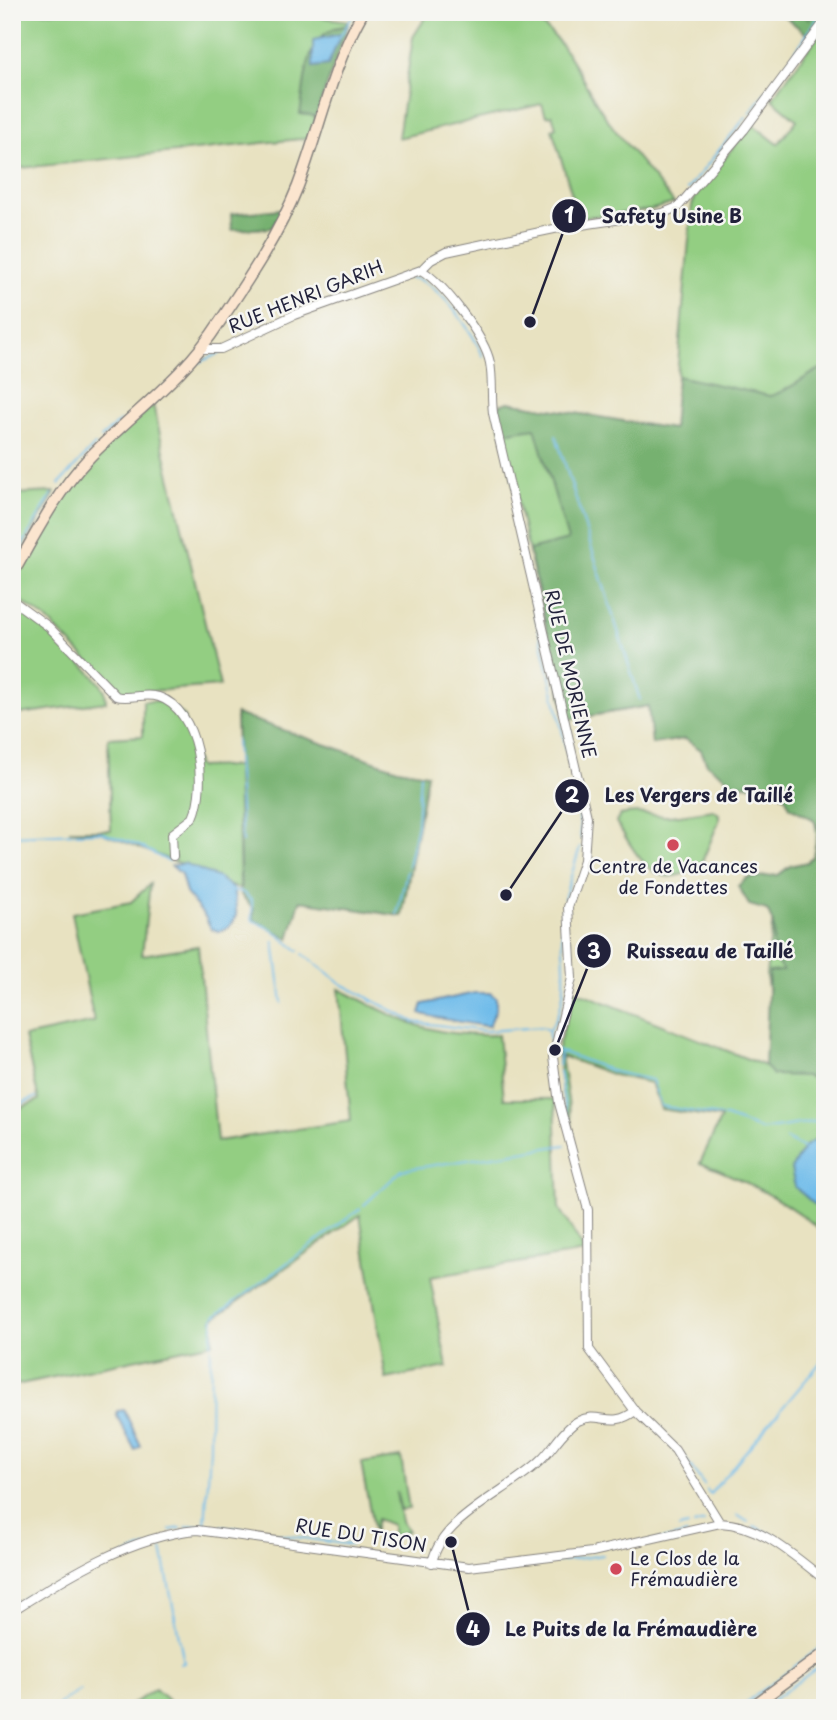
<svg xmlns="http://www.w3.org/2000/svg" width="837" height="1720" viewBox="0 0 837 1720" font-family="'Playpen Sans',sans-serif">
	<style>
		.green { fill: #93ce82; stroke: #5a785e; stroke-width: 2 }
		.forest { fill: #76b170; stroke: #4c6a56; stroke-width: 2 }
		.water { fill: #70bcea; stroke: #496f92; stroke-width: 2 }
		.lines { fill: none; stroke-linecap: round; stroke-linejoin: round }
		.stream { stroke: #70bcea; stroke-width: 2 }
		.street-casing { stroke: #85827e; stroke-width: 10 }
		.secondary-casing { stroke: #85827e; stroke-width: 13 }
		.street { stroke: #fff; stroke-width: 8 }
		.secondary { stroke: #fbe5cf; stroke-width: 10 }
		.poi-dot { fill: #d1495b; stroke: #f6f6f2; stroke-width: 2.5 }
		.labels { text-anchor: middle; stroke-width: 5; stroke-linejoin: round; paint-order: stroke }
		.street-label { font-size: 18px; fill: #22223b; stroke: #f6f6f2 }
		.poi-label { font-size: 18px; fill: #22223b; stroke: #f6f6f2 }
		.leader { fill: none; stroke: #22223b; stroke-width: 2.5 }
		.callout-dot { fill: #22223b; stroke: #f6f6f2; stroke-width: 2.5 }
		.mark-label { font-size: 21px; text-anchor: middle; font-weight: bold; fill: #fff }
		.callout-label { font-size: 19px; text-anchor: middle; font-weight: bold; fill: #22223b; stroke: #f6f6f2; stroke-width: 5; stroke-linejoin: round; paint-order: stroke }
	</style>
	<rect width="100%" height="100%" fill="#f6f6f2"/>
	<filter id="ink" filterUnits="userSpaceOnUse"><feTurbulence type="fractalNoise" baseFrequency=".0143" numOctaves="2"/><feDisplacementMap in="SourceGraphic" scale="14" xChannelSelector="R" yChannelSelector="G"/><feConvolveMatrix kernelMatrix="1 2 1 2 8 2 1 2 1" color-interpolation-filters="sRGB"/></filter>
	<filter id="wash" filterUnits="userSpaceOnUse"><feTurbulence type="fractalNoise" baseFrequency=".00686" numOctaves="4" result="noise"/><feDisplacementMap in="SourceGraphic" scale="28" xChannelSelector="R" yChannelSelector="G"/><feGaussianBlur stdDeviation="1.57" result="paint"/><feColorMatrix in="noise" values="0 0 0 0 0 0 0 0 0 0 0 0 0 0 0 0 0 1.4 0 .05"/><feComposite in="paint" operator="in"/></filter>
	<g filter="url(#wash)">
		<rect width="100%" height="100%" fill="#e8e2c1"/>
		<path class="green" d="M12,12H288L348,21L345,26L334,28L300,114L316,116L310,138L12,169Z
			M429,12C447,12 512,8 525,14C568,35 581,84 607,119C628,148 652,175 674,203L650,210L579,218L552,129L556,127L552,115L546,116L542,104L398,138L413,37Z
			M825,26V412L677,376L692,205L699,190L752,124L778,144L797,120L772,99Z
			M508,402L825,457V1233C788,1203 745,1179 700,1163L721,1118L661,1109L651,1083L614,1075L561,1056L575,1145L563,1098L557,1051L574,990L773,1069V1021L766,975L778,878L812,861L817,834L807,773L741,690L567,720L497,411L500,405Z
			M153,405L220,686L121,693L45,618L21,601L12,583L73,483L92,460Z
			M54,492L55,493L12,566V494Z
			M12,607C27,610 98,676 105,691C105,693 106,700 106,702L12,715Z
			M143,701H160L183,715L198,767L237,766L240,889C216,884 199,864 174,862L175,857L171,856L170,860L100,832L69,830H111L108,738L143,736Z
			M713,810L719,814V821L702,862C658,900 637,855 616,822L620,815C637,811 650,815 666,816C681,816 698,812 713,810Z
			M150,884L142,955L198,946L217,1141L351,1121L339,989C402,1020 425,1037 498,1035L504,1099H555L559,1208L585,1252L430,1277L447,1367L386,1379L360,1215L213,1319V1343L16,1385L12,1375V1112L39,1100L24,1037L94,1022L72,913L131,902Z
			M401,1457L409,1509L401,1510L396,1492L401,1521L408,1531L392,1537V1525L377,1519L374,1533L361,1463Z
			M155,1689L177,1708H127Z"/>
		<path class="forest" d="M779,12H800L809,19L814,12H825V21L813,39Z
			M348,26L316,116L300,114C306,81 304,27 348,26Z
			M282,209L272,228L232,230L231,214Z
			M825,367V1082L822,1083L807,1076L773,1075L765,1065L769,972L783,971C780,967 775,960 774,956C770,936 780,934 767,910L749,905L738,886L747,878L778,875L790,866L807,862L813,856L821,832L813,819L790,807L785,796L762,786L735,784L707,764L701,750L685,739L652,744L648,706L567,720L529,550L568,540L535,428L502,433L497,411L500,405L508,402L673,429L677,376L770,396C790,391 805,375 825,367Z
			M236,714L398,769L427,774L402,916L300,901L289,939L253,919L254,909L241,895Z"/>
		<path class="water" d="M341,34L328,65L313,67V40Z
			M184,863L219,878L233,889C237,910 242,924 218,932L211,929L206,918L186,893L181,874L172,866Z
			M475,993H490L496,998V1009L489,1026C480,1026 425,1016 420,1013L423,1004Z
			M825,1134V1214L795,1187L791,1169L805,1146Z
			M124,1410L141,1446L135,1450L117,1416V1411Z"/>
		<g class="lines">
			<path class="stream" d="M339,38L354,14
				M749,113L783,70L822,12
				M687,190L746,117
				M410,278C436,278 474,333 483,356
				M200,362L221,353
				M556,436L640,700
				M101,438L120,421
				M59,484L95,445
				M518,538L576,791
				M12,562L52,494
				M236,739L242,842
				M578,800L581,839
				M12,836L100,832L140,846L169,862
				M408,866L417,825L420,775
				M231,890L244,893L252,901V920L271,929L299,951
				M564,899L580,847
				M397,914L407,871
				M274,942L282,1003
				M303,954L342,984L414,1022L485,1031L542,1027L548,1030L550,1041
				M550,1029C575,993 559,950 562,910
				M557,1050L615,1072L652,1080L661,1106L726,1117L762,1130L825,1120
				M558,1065L560,1052
				M559,1071L567,1119
				M12,1108L36,1097
				M786,1139L803,1148
				M364,1205L402,1170L565,1145
				M211,1344L214,1317L360,1209
				M682,1454L704,1485
				M707,1490L710,1494L825,1357
				M737,1515L748,1522
				M694,1525L704,1522
				M222,1526L351,1545
				M754,1526L776,1537
				M186,1527L205,1525L210,1450L211,1349
				M722,1527L738,1530
				M679,1528L688,1526
				M170,1530L180,1528
				M647,1544L687,1534
				M162,1549L184,1663L180,1664
				M122,1558L146,1547
				M420,1564L427,1565
				M519,1567L603,1555
				M12,1606L28,1595
				M54,1708L80,1690
				M739,1708L825,1644
				M762,1708L825,1662"/>
		</g>
	</g>
	<g filter="url(#ink)">
		<g class="lines">
			<g class="street-casing">
				<path id="street" d="M421,270C443,283 485,337 490,363C493,379 491,396 493,413L587,817L584,860L568,907L572,978L553,1057L559,1103L588,1210L589,1349L635,1411L675,1450L720,1523
					M202,349H221L294,315L421,270L431,260L446,252L554,229L663,213L678,207L744,130L825,21
					M12,600L49,627L116,696C130,700 145,692 159,697C199,710 208,785 193,818L172,834L173,856
					M432,1563C441,1517 510,1491 541,1460C553,1449 563,1429 578,1421C600,1410 610,1430 635,1411
					M12,1611C67,1576 131,1536 197,1530L469,1567L592,1552L720,1523C760,1524 794,1556 825,1580"/>
			</g>
			<g class="secondary-casing">
				<path id="secondary" d="M12,575C35,535 56,493 87,460C132,413 184,378 219,323C248,280 279,234 298,186C320,128 332,66 363,12
					M750,1708L825,1653"/>
			</g>
			<use href="#street" class="street"/>
			<use href="#secondary" class="secondary"/>
		</g>
	</g>
	<g class="poi-dot">
		<circle cx="673" cy="845" r="7"/>
		<circle cx="616" cy="1569" r="7"/>
	</g>
	<g class="labels">
		<g class="street-label">
			<text transform="translate(306 297) rotate(-22)" y="6">RUE HENRI GARIH</text>
			<text transform="translate(570 674) rotate(77)" y="6">RUE DE MORIENNE</text>
			<text transform="translate(361 1536) rotate(9)" y="6">RUE DU TISON</text>
		</g>
		<g class="poi-label">
			<text x="673" y="873">Centre de Vacances<tspan x="673" dy="21">de Fondettes</tspan></text>
			<text x="630" y="1565" text-anchor="start">Le Clos de la<tspan x="630" dy="21">Frémaudière</tspan></text>
		</g>
	</g>
	<path class="leader" d="M530 322L569 216M506 895L572 796M555 1050L594 951M451 1542L473 1629"/>
	<g class="callout-dot">
		<circle cx="530" cy="322" r="7"/>
		<circle cx="506" cy="895" r="7"/>
		<circle cx="555" cy="1050" r="7"/>
		<circle cx="451" cy="1542" r="7"/>
		<circle cx="569" cy="216" r="18"/>
		<circle cx="572" cy="796" r="18"/>
		<circle cx="594" cy="951" r="18"/>
		<circle cx="473" cy="1629" r="18"/>
	</g>
	<g class="mark-label">
		<text x="569" y="223">1</text>
		<text x="572" y="803">2</text>
		<text x="594" y="959">3</text>
		<text x="473" y="1637">4</text>
	</g>
	<g class="callout-label">
		<text x="672" y="223">Safety Usine B</text>
		<text x="699" y="802">Les Vergers de Taillé</text>
		<text x="710" y="958">Ruisseau de Taillé</text>
		<text x="631" y="1636">Le Puits de la Frémaudière</text>
	</g>
	<rect width="837" height="1720" fill="none" stroke="#f6f6f2" stroke-width="42"/>
</svg>
